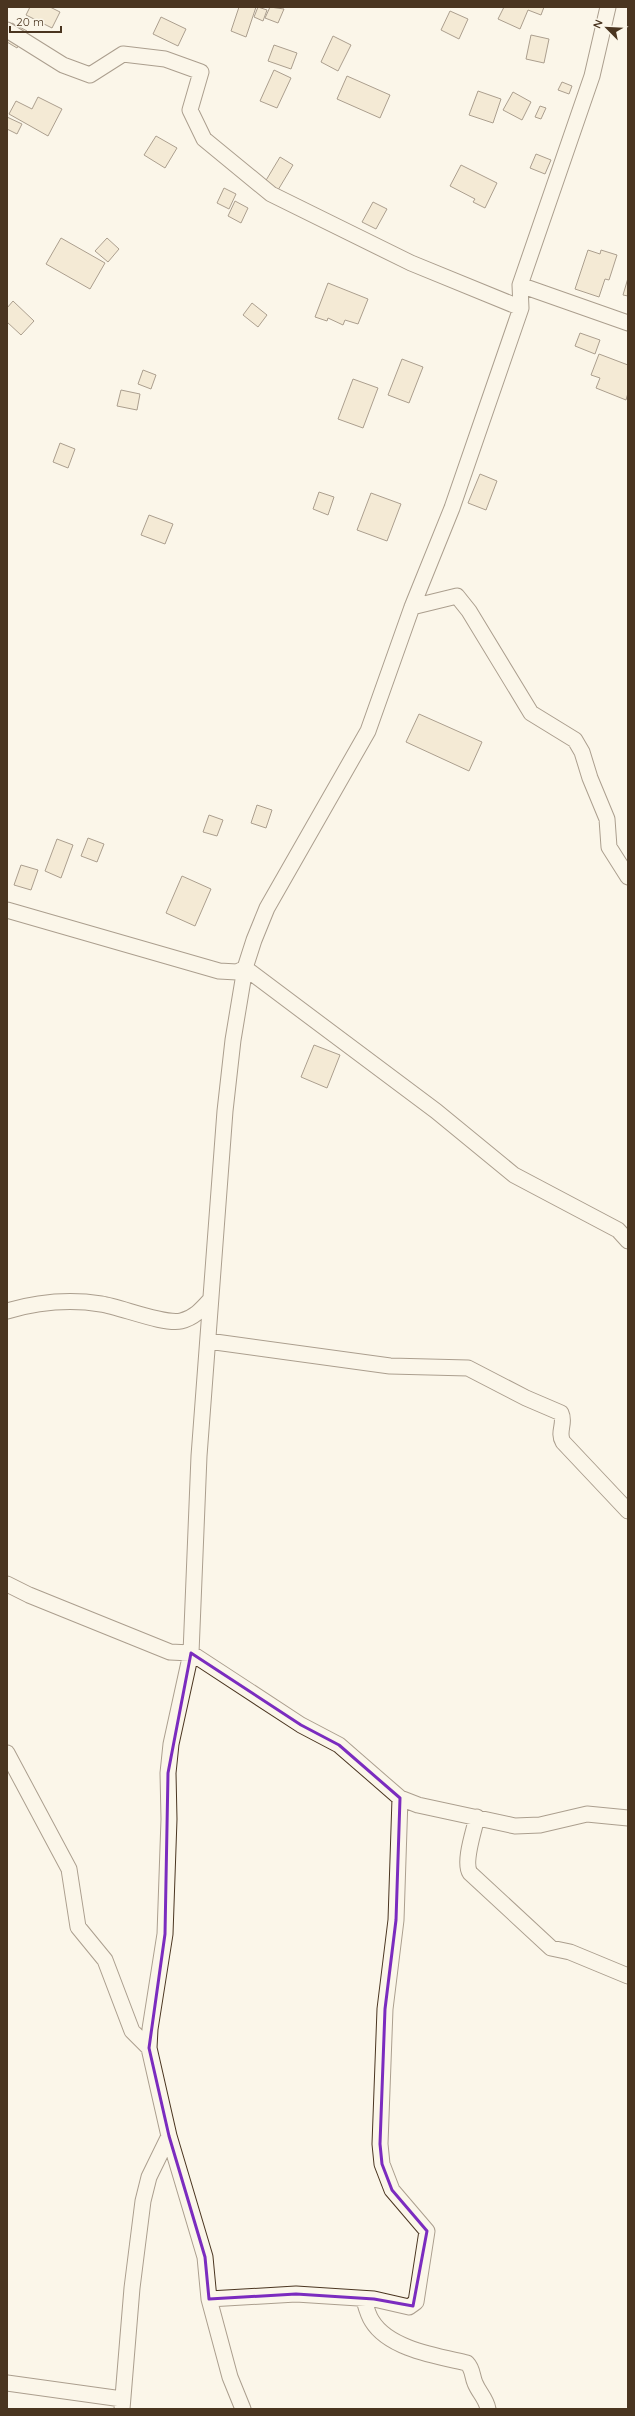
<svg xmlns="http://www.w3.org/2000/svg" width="635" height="2416" viewBox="0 0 635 2416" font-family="Quicksand,sans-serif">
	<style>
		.building { fill: #ecdcbc; stroke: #4a3520 }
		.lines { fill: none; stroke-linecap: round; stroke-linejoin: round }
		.minor-casing { stroke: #4a3520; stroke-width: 17 }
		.minor { stroke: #fbf6e9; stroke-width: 15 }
		.marked { fill: none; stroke: #7b2cbf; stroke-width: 3; stroke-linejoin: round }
	</style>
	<rect width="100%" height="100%" fill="#fbf6e9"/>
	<path class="building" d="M30,7H50L60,12L52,28L26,15Z
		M239,7H256L246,37L231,31Z
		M258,7L267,10L263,21L254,17Z
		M270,7L284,9L278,23L265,18Z
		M504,7H544L541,15L528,10L520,29L498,19Z
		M450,11L468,19L459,39L441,30Z
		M161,17L186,29L178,46L153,34Z
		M12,23L27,31L17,48L7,42V32Z
		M531,35L549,39L544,63L526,59Z
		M333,36L351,45L338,71L321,62Z
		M274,45L297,53L291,69L268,61Z
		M274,70L291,78L277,108L260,101Z
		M347,76L390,95L380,118L337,99Z
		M562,82L572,86L569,94L558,90Z
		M478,91L501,99L493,123L469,115Z
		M513,92L531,102L522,120L503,110Z
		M38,97L62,109L48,136L9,114L16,101L32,109Z
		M540,106L546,108L541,119L535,117Z
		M7,117L22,124L17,134L7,129Z
		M156,136L177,148L165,168L144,155Z
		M536,154L551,160L545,174L530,168Z
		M280,157L293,165L278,190L265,182Z
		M461,165L497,183L485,208L473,202L475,199L450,186Z
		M224,188L236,194L229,209L217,203Z
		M235,201L248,208L241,223L228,216Z
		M373,202L387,209L376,229L362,222Z
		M61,238L105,263L90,289L46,264Z
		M107,238L119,249L108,262L95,251Z
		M588,250L600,254L601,250L617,255L609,280L605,279L599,297L575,289Z
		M628,278V296L623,295Z
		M328,283L368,299L358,324L345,320L343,325L328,318L327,321L315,317Z
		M13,301L34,321L21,335L7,322V308Z
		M252,303L267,315L258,327L243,315Z
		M580,333L600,340L595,354L575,346Z
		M599,354L628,365V393L626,400L596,388L600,378L591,375Z
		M402,359L423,367L409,403L388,395Z
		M143,370L156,375L151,389L138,384Z
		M353,379L378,388L363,428L338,419Z
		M121,390L140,394L137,410L117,406Z
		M60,443L75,449L68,468L53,462Z
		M480,474L497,481L486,510L468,503Z
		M319,492L334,497L328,515L313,509Z
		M371,493L401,504L387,541L357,530Z
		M149,515L173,524L165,544L141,535Z
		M419,714L482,742L469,771L406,742Z
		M257,805L272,810L266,828L251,823Z
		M209,815L223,820L217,836L203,832Z
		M88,838L104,844L97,862L81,856Z
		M57,839L73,845L61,878L45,871Z
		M21,865L38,870L31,890L14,885Z
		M182,876L211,889L195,926L166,913Z
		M314,1045L340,1055L327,1088L301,1077Z"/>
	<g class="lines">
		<g class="minor-casing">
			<path id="minor" d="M7,30L63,65L90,75L123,54L165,59L201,72L190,110L204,139L271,194L411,263L521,308
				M520,285L628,323
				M412,607L457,596L469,611L531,713L575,740L582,752L590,778L607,819L609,847L628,877
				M7,910L219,971L237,972L245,968L436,1111L514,1175L618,1230L628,1241
				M7,1311C38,1302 69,1299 101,1304C121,1307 164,1325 181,1321C194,1318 202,1309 210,1300
				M208,1341L390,1366L468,1368L526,1398L561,1413C566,1423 557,1432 563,1442L628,1511
				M7,1584L29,1595L170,1652L191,1653L301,1725L339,1745L400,1798L418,1805L515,1826L540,1825L587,1814L628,1818
				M7,1753L69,1869L78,1927L105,1960L132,2031L149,2048
				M477,1817C474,1831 463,1862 470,1873L551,1948L570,1952L628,1976
				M209,2299L296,2294L374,2299L409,2307L416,2302L427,2231L392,2190L382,2164L380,2144L385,2009L396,1920L400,1798
				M364,2300C366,2307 368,2315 372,2321C389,2349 437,2356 467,2363C473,2369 472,2376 475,2383C479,2393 486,2398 488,2409
				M7,2383L122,2399
				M122,2409L132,2288L143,2201L149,2177L169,2136
				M243,2409L230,2377L209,2299L205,2257L169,2136L149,2048L150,2029L165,1934L169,1819L168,1773L171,1744L191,1653L199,1456L225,1111L233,1040L245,968L254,940L267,908L368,731L412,607L452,508L521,308L520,285L592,76L608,7"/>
		</g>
		<use href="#minor" class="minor"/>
	</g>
	<path d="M0 0H635V2416H0ZM191,1653L301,1725L339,1745L400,1798L396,1920L385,2009L380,2144L382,2164L392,2190L427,2231L413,2306L374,2299L296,2294L209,2299L205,2257L169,2136L149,2048L165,1934L168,1773Z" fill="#fbf6e9" fill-opacity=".55" fill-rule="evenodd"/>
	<path class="marked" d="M191,1653L301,1725L339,1745L400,1798L396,1920L385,2009L380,2144L382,2164L392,2190L427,2231L413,2306L374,2299L296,2294L209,2299L205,2257L169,2136L149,2048L165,1934L168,1773Z"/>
	<rect width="635" height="2416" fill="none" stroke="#4a3520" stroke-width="16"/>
	<g transform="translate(607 28) rotate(294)" stroke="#fbf6e9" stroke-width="3" paint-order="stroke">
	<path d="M0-3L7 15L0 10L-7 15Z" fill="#4a3520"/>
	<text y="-6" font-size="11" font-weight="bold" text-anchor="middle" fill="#4a3520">N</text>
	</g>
	<path d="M10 26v6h51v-6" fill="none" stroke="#4a3520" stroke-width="2"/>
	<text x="16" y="26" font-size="12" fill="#4a3520" stroke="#fbf6e9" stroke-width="3" paint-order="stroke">20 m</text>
</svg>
